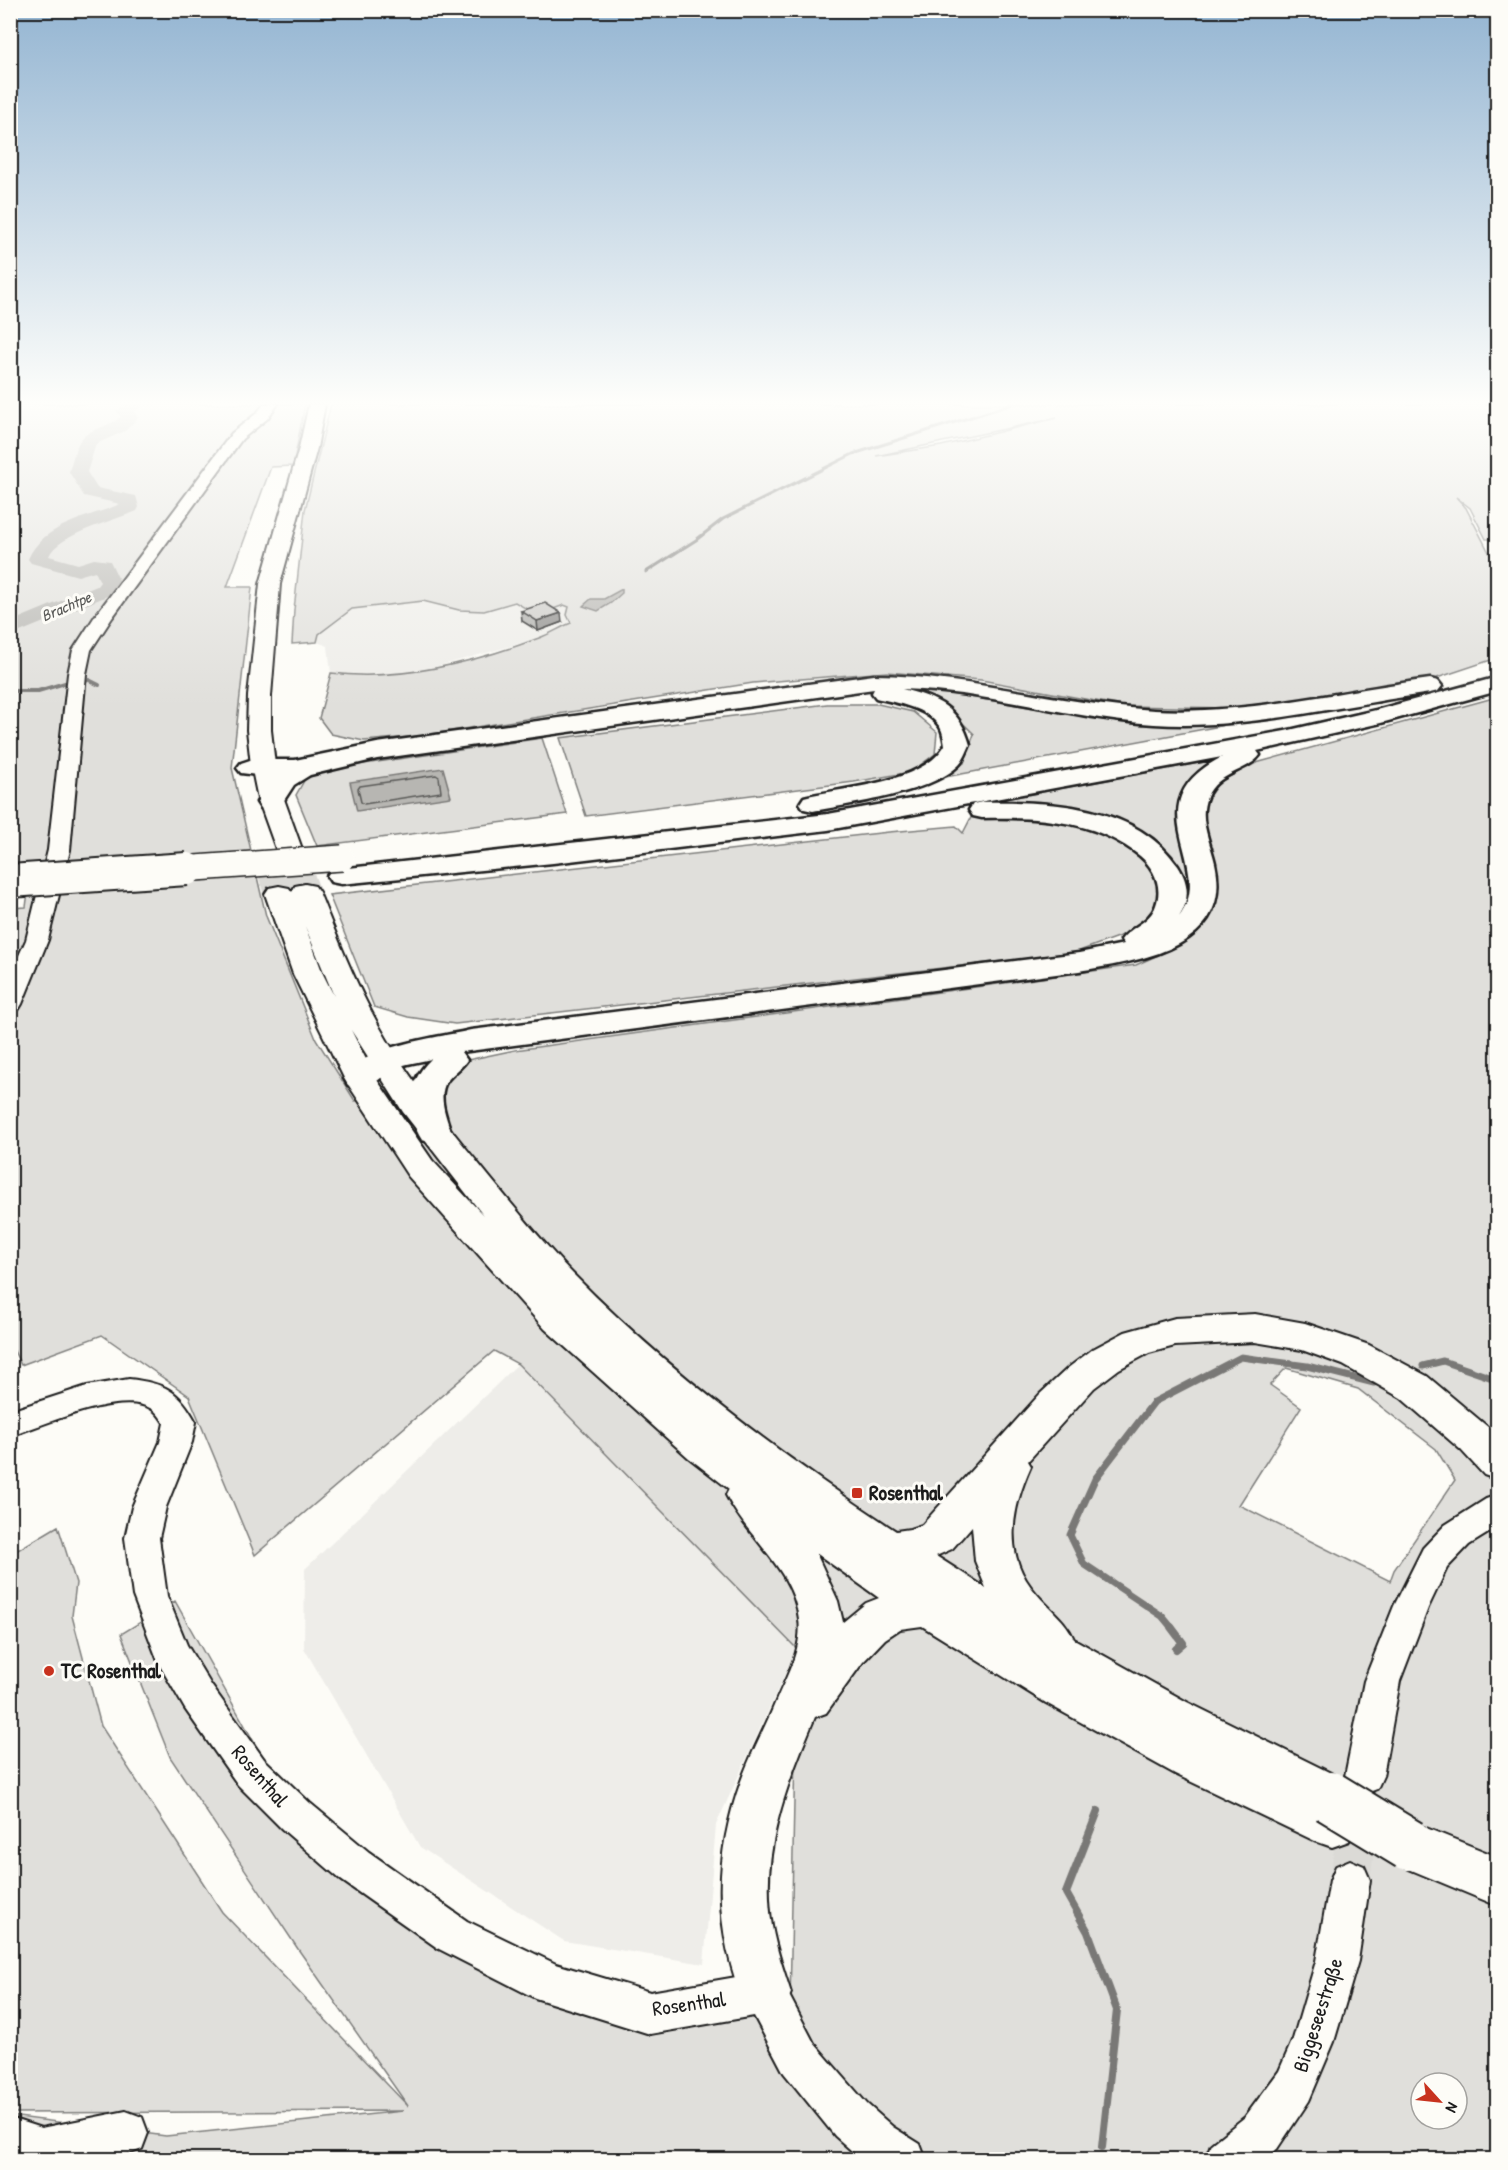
<svg xmlns="http://www.w3.org/2000/svg" width="1508" height="2170" viewBox="0 0 1508 2170" font-family="'Patrick Hand',sans-serif">
	<style>
		.built { fill: #eeede9 }
		.green { fill: #e0dfdb; stroke: #7e7e7c; stroke-width: 1.5; fill-rule: evenodd }
		.water { fill: #b7b6b2; stroke: #797876; stroke-width: 1.5 }
		.lines { fill: none; stroke-linecap: round; stroke-linejoin: round }
		.shore { stroke: #5a5a58; stroke-width: 1.5 }
		.stream-far3 { stroke: #797876; stroke-width: 3 }
		.stream-far2 { stroke: #797876; stroke-width: 4 }
		.stream-far1 { stroke: #797876; stroke-width: 7 }
		.stream { stroke: #797876; stroke-width: 8 }
		.river { fill: #b7b6b2; fill-rule: evenodd }
		.minor-tunnel { stroke: #dbdad6; stroke-width: 40; stroke-dasharray: 40 20; stroke-linecap: butt }
		.major-tunnel-far1 { stroke: #dbdad6; stroke-width: 24; stroke-dasharray: 24 12; stroke-linecap: butt }
		.major-tunnel { stroke: #dbdad6; stroke-width: 30; stroke-dasharray: 30 15; stroke-linecap: butt }
		.minor-casing { stroke: #1c1c1c; stroke-width: 4 }
		.major-casing { stroke: #1c1c1c; stroke-width: 4 }
		.highway-casing { stroke: #1c1c1c; stroke-width: 5 }
		.minor { fill: #fdfcf7; fill-rule: evenodd }
		.major { fill: #fdfcf7; fill-rule: evenodd }
		.highway { fill: #fdfcf7; fill-rule: evenodd }
		.major-bridge-casing { stroke: #1c1c1c; stroke-width: 54; stroke-linecap: butt }
		.highway-bridge-far1-casing { stroke: #1c1c1c; stroke-width: 28; stroke-linecap: butt }
		.highway-bridge-casing { stroke: #1c1c1c; stroke-width: 36; stroke-linecap: butt }
		.major-bridge { stroke: #fdfcf7; stroke-width: 50 }
		.highway-bridge-far1 { stroke: #fdfcf7; stroke-width: 25 }
		.highway-bridge { stroke: #fdfcf7; stroke-width: 32 }
		.wall { fill: #afafac; stroke: #1c1c1c; stroke-width: 1.5 }
		.shaded-wall { fill: #8f8e8c; stroke: #1c1c1c; stroke-width: 1.5 }
		.building { fill: #cccbc8; stroke: #1c1c1c; stroke-width: 1.5 }
		.poi-dot { fill: #c8321e; stroke: #fdfcf7; stroke-width: 2 }
		.labels { text-anchor: middle; stroke-width: 6; stroke-linejoin: round; paint-order: stroke }
		.far-water-label { font-size: 16px; font-style: italic; fill: #5a5a58; stroke: #fdfcf7 }
		.near-poi-label { font-size: 21px; font-weight: bold; fill: #1c1c1c; stroke: #fdfcf7; text-anchor: start }
		.near-street-label { font-size: 21px; fill: #1c1c1c; stroke: #fdfcf7 }
	</style>
	<rect width="100%" height="100%" fill="#fdfcf7"/>
	<filter id="ink" filterUnits="userSpaceOnUse"><feTurbulence type="fractalNoise" baseFrequency=".0167" numOctaves="2"/><feDisplacementMap in="SourceGraphic" scale="12" xChannelSelector="R" yChannelSelector="G"/><feConvolveMatrix kernelMatrix="1 2 1 2 8 2 1 2 1" color-interpolation-filters="sRGB"/></filter>
	<g filter="url(#ink)">
		<path class="built" d="M424,601L459,610L484,611L515,602L537,615L564,605L570,607L571,623L537,639L421,671L353,676L331,673L328,646L317,642L319,634L352,609Z
			M518,1364L797,1648L716,1825L704,1964L564,1941L420,1847L304,1648L305,1569Z"/>
		<path class="green" d="M10,404H305L293,466L271,467L227,587H252L232,768L266,916L316,1039L355,1101L435,1095L463,1061L515,1050L1136,965L1176,947L1199,926L1200,809L1219,782L1256,763L1497,697V2159H11V2116L166,2136L403,2111L11,2113V1554L58,1526L76,1583L72,1616L101,1726L222,1912L408,2106L298,1949L170,1757L121,1634L175,1601L268,1767L482,1947L604,1988L790,2005L797,1649L518,1364L494,1351L255,1555L189,1396L102,1335L21,1365L10,1343V908L26,907L31,870H10ZM1286,1368L1358,1389L1436,1449L1455,1480L1394,1570L1390,1581L1239,1505L1301,1407L1270,1385ZM1421,2083H1457V2119H1421Z
			M331,404H1497V539H1486L1470,508L1456,497L1466,508L1497,568V658L1413,686L1228,708L1123,706L981,680L887,672L753,683L419,736L364,741L331,734L319,718L331,673C400,682 475,662 539,638C552,633 559,628 571,623L567,615L569,607L564,605L537,615L515,602L484,611L459,610L423,601L352,609L319,634L317,642L292,644L294,610L305,510ZM1057,418L941,446L876,456Z
			M902,688C975,695 1046,712 1118,722C1158,728 1201,723 1242,722L940,778L964,763L974,734L946,707Z
			M827,704H878L913,712L937,732L935,754L911,772L854,782L586,816L560,738Z
			M542,738L567,814L317,846L296,795L305,779L329,769Z
			M1231,757L1190,779L1179,809L1189,881L1181,907L1120,936L1074,953L455,1024L408,1017L374,1007L329,895L889,832L956,826L963,833L978,804Z"/>
		<path class="water" d="M622,589V593L611,603L598,611L583,606L591,599H604Z
			M443,768L451,797L357,811L350,782Z"/>
		<g class="lines">
			<path class="shore" d="M436,775L439,777L441,792L364,804L361,802L358,789L360,786Z"/>
			<path class="stream-far3" d="M646,572L696,540L723,519L853,454L1013,404"/>
			<path class="stream-far2" d="M89,680L99,685
				M10,691H38L65,683"/>
			<path class="stream-far1" d="M1423,1366L1443,1361L1498,1380
				M1172,1628L1162,1616L1084,1564L1070,1535L1095,1479L1154,1402L1241,1357L1307,1366L1374,1383"/>
			<path class="stream" d="M1171,1627L1183,1643L1176,1649
				M1098,1811L1066,1893L1088,1932L1117,2010L1102,2147"/>
			<path class="river" d="M125,404H145L134,412L138,418L125,431L96,444L87,472L97,488L136,496L139,507L137,511C116,520 58,534 49,556L78,564L94,559L110,561L120,582L112,594L10,636V622L97,586L100,582L95,571L78,576L31,563L28,559C43,524 88,518 120,504L84,496L69,472C72,462 75,447 81,439C91,428 109,427 121,417L116,411Z"/>
			<path class="minor-tunnel" d="M1350,1880L1360,1806"/>
			<path class="major-tunnel-far1" d="M289,849L297,870
				M267,853L272,870"/>
			<path class="major-tunnel" d="M272,869L279,894
				M296,869L305,892"/>
			<g class="minor-casing">
				<path id="minor" d="M264,404H278L267,419L242,439L112,618L91,650L86,674L70,850L48,940L22,1004L19,1009L10,1011V975L26,940L48,850L68,674L73,650L95,616L232,433L257,413Z
					M129,1379C164,1383 179,1390 196,1422L192,1442L166,1507L159,1538L167,1596L187,1645L211,1685L264,1759L310,1803L369,1852L467,1921L556,1964L650,1992L765,1972L780,1978L814,2043L867,2104L893,2127L920,2144L926,2160L861,2159L835,2136L784,2073L754,2016L650,2034L535,1998L439,1949L341,1880L282,1829L238,1785L185,1709L159,1664L133,1596L125,1538L132,1507L160,1442L164,1423C161,1418 157,1412 152,1409C121,1389 42,1426 10,1436V1411L87,1386Z
					M1498,1495V1527L1469,1545L1447,1568L1428,1608L1400,1681L1383,1776L1377,1789L1364,1794L1351,1789L1345,1776L1364,1681L1394,1606L1423,1548L1445,1525L1486,1499Z
					M1350,1860L1364,1866L1370,1880L1358,1961L1334,2042L1309,2101L1277,2149L1263,2160H1205L1211,2144L1245,2117L1279,2071L1293,2039L1316,1961L1330,1880L1336,1866Z
					M126,2111L142,2117L148,2133L142,2149C101,2166 54,2160 10,2160V2118L41,2128Z"/>
			</g>
			<g class="major-casing">
				<path id="major" d="M309,404H325L317,448L280,584L271,696V730L275,765L284,799L302,849L298,855L289,857L280,855L276,849L258,799L251,765L247,730L248,696L260,584L299,448Z
					M305,884L315,886L319,892C339,942 359,993 387,1040C416,1088 452,1131 487,1174C515,1208 543,1243 573,1274C668,1371 783,1457 896,1531L910,1529L922,1525L1040,1394L1068,1368L1093,1349L1125,1332L1175,1318L1255,1314L1305,1323L1369,1345L1427,1376L1489,1428L1498,1437V1480L1484,1475L1461,1450L1401,1398L1343,1365L1302,1350L1255,1342L1175,1346L1149,1353L1119,1369L1094,1388L1028,1461L1031,1466C1012,1508 1002,1555 1036,1593C1049,1609 1066,1620 1074,1639L1187,1702L1347,1781L1354,1797L1349,1808L1356,1824L1349,1841L1332,1847L1315,1841L1175,1774L1046,1703L922,1626L900,1629L885,1639L863,1662L826,1713L815,1717C787,1784 759,1852 772,1926C776,1949 784,1971 791,1993L783,2011L765,2019L747,2011C714,1932 712,1862 741,1781C751,1753 765,1728 776,1701C787,1675 803,1648 799,1619C792,1567 748,1539 726,1495L729,1489L689,1458L545,1329L408,1176L344,1078L293,974L265,894L269,888L279,886L289,888L292,892L295,886ZM305,926L334,996L323,974ZM351,1030L403,1112L483,1215L432,1160L375,1077ZM972,1526L975,1561L986,1588L936,1556L952,1549ZM816,1553L879,1598L866,1603L843,1622L838,1601Z
					M1409,1821L1498,1857V1906L1392,1862L1385,1845L1392,1828Z"/>
			</g>
			<g class="highway-casing">
				<path id="highway" d="M874,675C969,676 1060,704 1154,710C1248,715 1338,691 1430,679L1438,681L1442,686L1438,691L1430,693C1338,706 1248,730 1154,724C1070,719 987,691 902,689C938,698 960,708 970,745C967,751 964,760 959,765C931,793 851,804 813,811L804,809L800,803L804,797C844,787 923,784 945,745C944,739 943,732 940,727C927,707 896,703 876,698L872,693L874,689L377,759L310,775L294,785L279,808L270,810L261,808L257,802L273,777L241,773L237,768L241,763L250,760H295L377,743Z
					M1498,677V691L1381,723L1257,751L1260,755C1248,772 1217,772 1207,797C1198,819 1210,841 1215,863C1234,948 1140,961 1079,971L461,1052L467,1060C462,1068 453,1073 447,1081C437,1095 446,1117 451,1132L446,1140L434,1143L422,1140C404,1112 407,1082 431,1059C420,1062 405,1063 394,1069C376,1079 372,1092 348,1085L344,1078C366,1044 433,1039 471,1030L1079,953L1124,944L1121,940C1131,926 1150,923 1156,905C1163,886 1154,868 1140,856C1094,819 1038,817 982,818L973,816L969,810L973,804L982,802C1049,801 1136,804 1178,866C1189,883 1190,900 1179,917C1219,864 1129,805 1222,757L828,830L553,863L341,884L331,882L327,876L331,870L828,814L1285,731L1376,710Z"/>
			</g>
			<use href="#minor" class="minor"/>
			<use href="#major" class="major"/>
			<use href="#highway" class="highway"/>
			<g class="major-bridge-casing">
				<path id="major-bridge" d="M1330,1797L1409,1845"/>
			</g>
			<g class="highway-bridge-far1-casing">
				<path id="highway-bridge-far1" d="M166,870L342,858"/>
			</g>
			<g class="highway-bridge-casing">
				<path id="highway-bridge" d="M10,881L187,869"/>
			</g>
			<use href="#major-bridge" class="major-bridge"/>
			<use href="#highway-bridge-far1" class="highway-bridge-far1"/>
			<use href="#highway-bridge" class="highway-bridge"/>
		</g>
		<path class="wall" d="M521,611L562,622L538,631L522,621Z"/>
		<path class="shaded-wall" d="M561,613L562,622L538,631L537,621Z"/>
		<path class="building" d="M545,603L561,613L537,621L521,611Z"/>
	</g>
	<linearGradient id="sky" x2="0" y2="1"><stop stop-color="#94b5d2"/><stop offset="0.57" stop-color="#fefefb"/><stop offset="1" stop-color="#fefefb" stop-opacity="0"/></linearGradient>
	<rect width="1508" height="707" fill="url(#sky)"/>
	<g class="poi-dot">
		<rect x="851" y="1487" width="12" height="12" rx="3"/>
		<circle cx="49" cy="1671" r="6"/>
	</g>
	<g class="labels">
		<g class="far-water-label">
			<text transform="translate(66 606) rotate(-23)" y="6">Brachtpe</text>
		</g>
		<g class="near-poi-label">
			<text x="869" y="1500">Rosenthal</text>
			<text x="61" y="1678">TC Rosenthal</text>
		</g>
		<g class="near-street-label">
			<text transform="translate(260 1776) rotate(49)" y="7">Rosenthal</text>
			<text transform="translate(689 2004) rotate(-8)" y="7">Rosenthal</text>
			<text transform="translate(1318 2015) rotate(-72)" y="7">Biggeseestraße</text>
		</g>
	</g>
	<rect width="1508" height="2170" fill="none" stroke="#fdfcf7" stroke-width="36"/>
	<rect x="18" y="18" width="1472" height="2134" fill="none" stroke="#1c1c1c" stroke-width="2" filter="url(#ink)"/>
	<g transform="translate(1439 2101) rotate(117)"><circle r="28" fill="#fdfcf7" stroke="#a3a29f" stroke-width="1.5"/>
	<path d="M0-4.5L10 22L0 15L-10 22Z" fill="#c8321e"/>
	<text y="-9" font-size="16" font-weight="bold" text-anchor="middle" fill="#1c1c1c">N</text>
	</g>
</svg>
